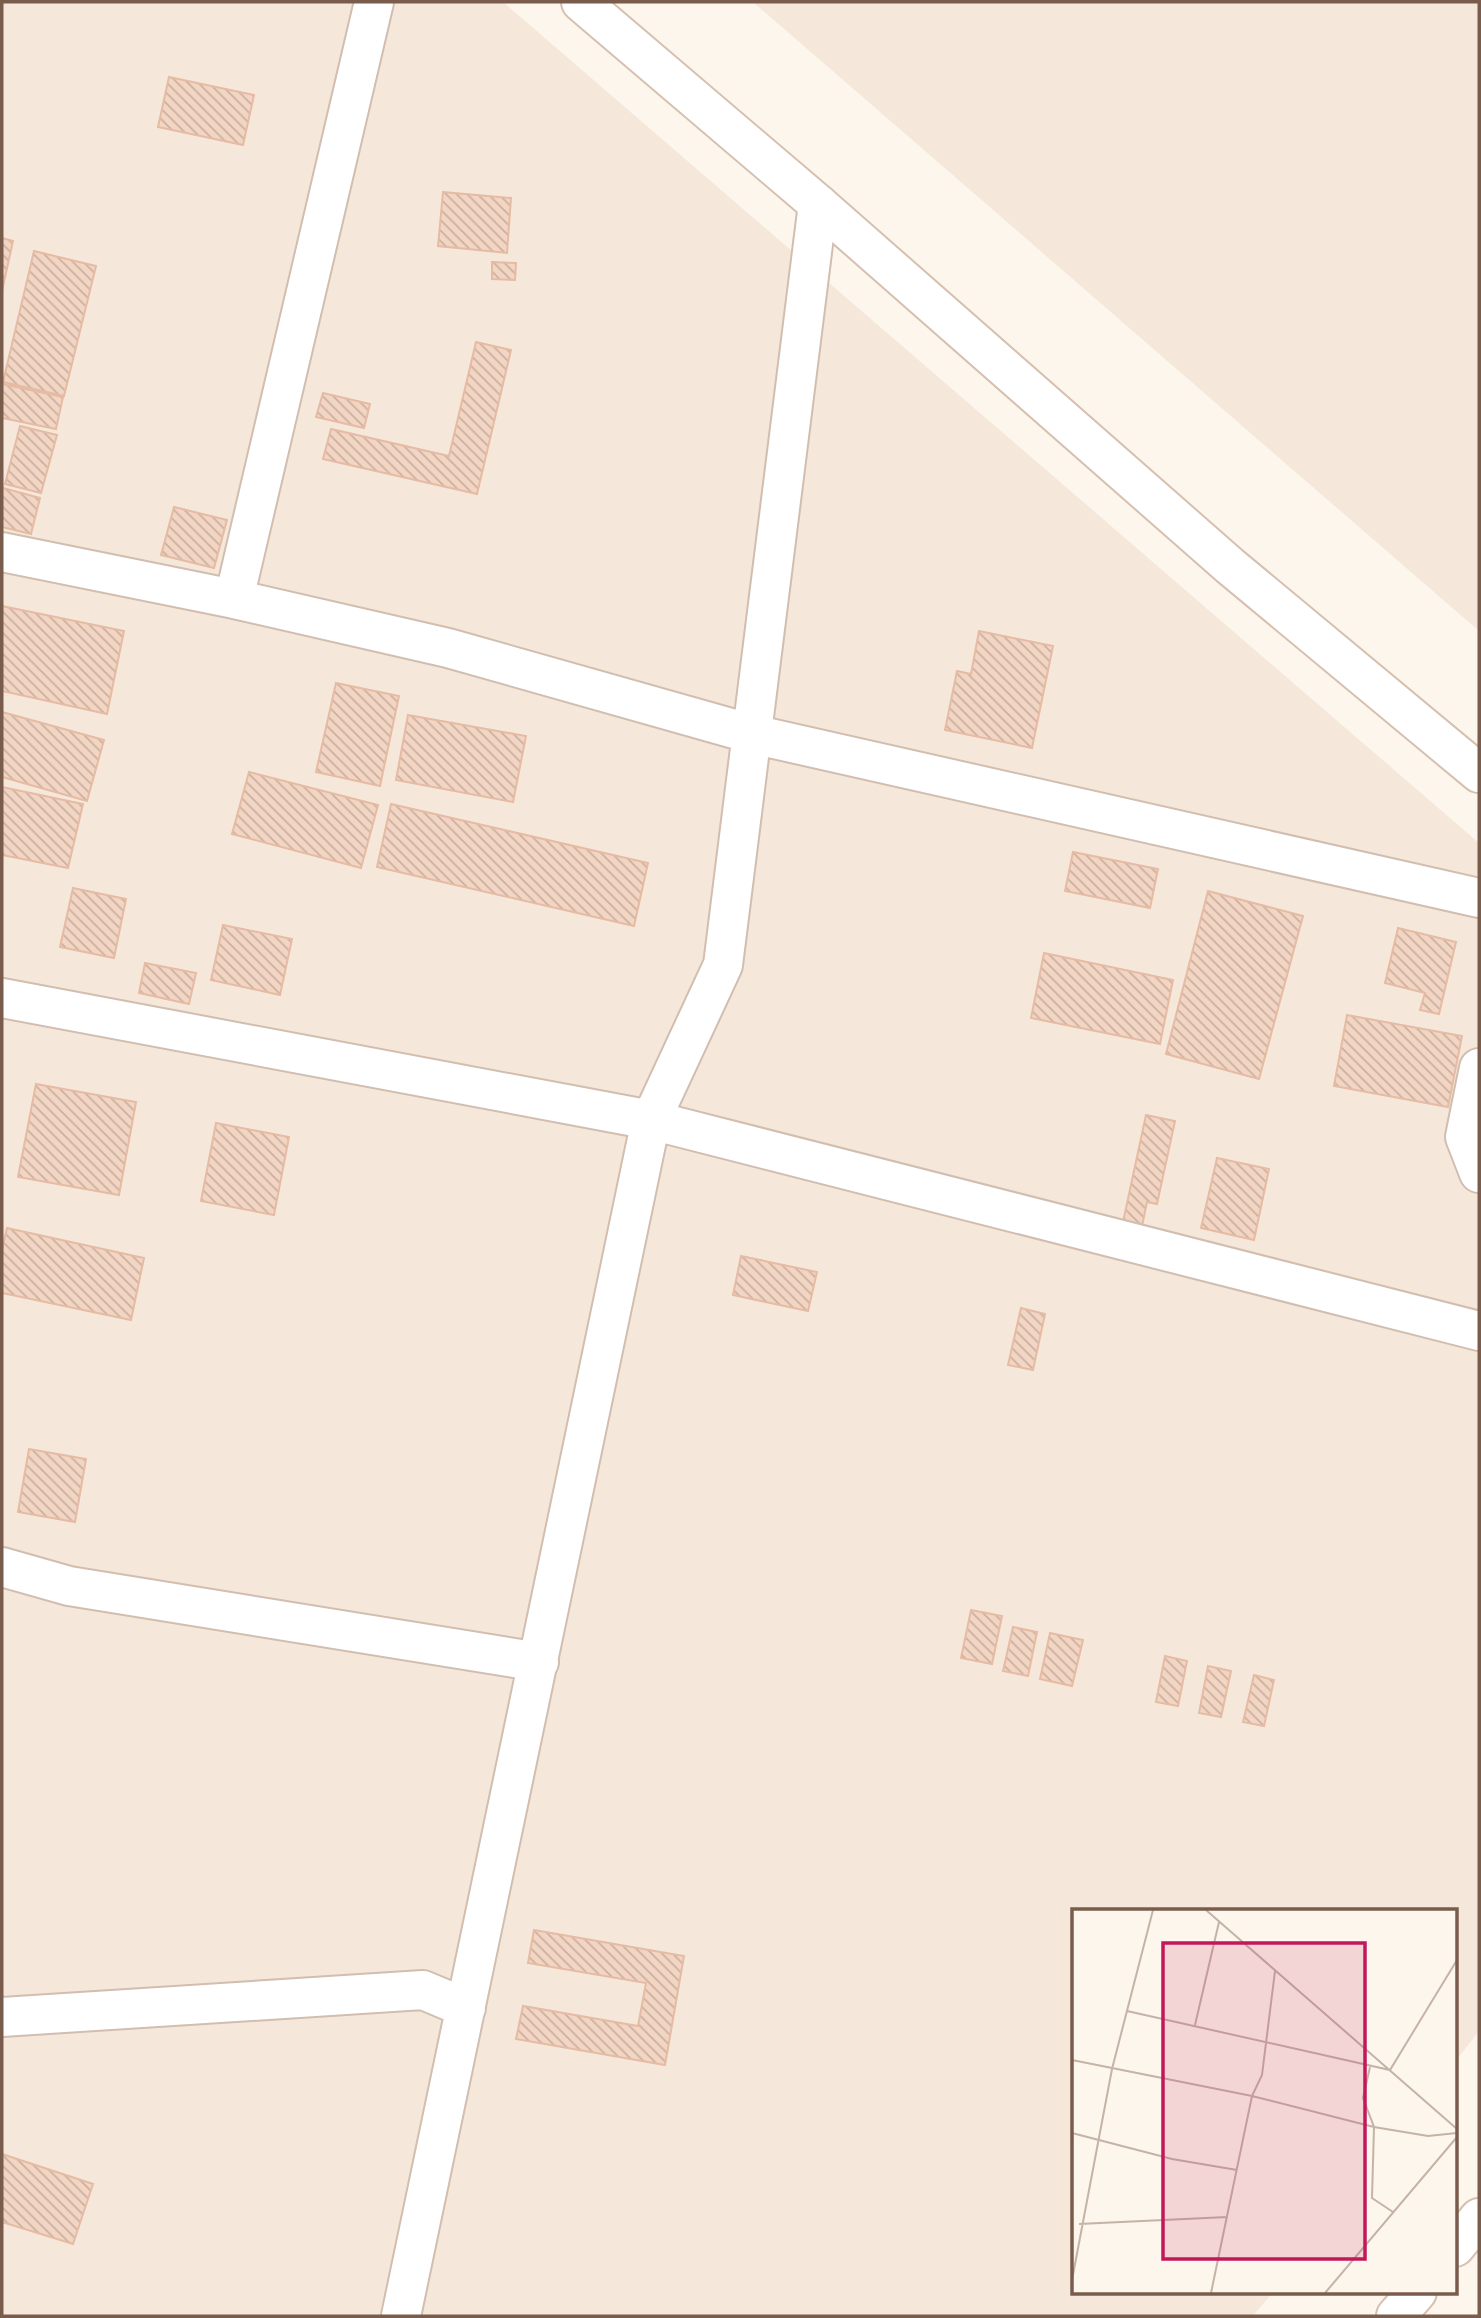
<svg xmlns="http://www.w3.org/2000/svg" width="1481" height="2318" viewBox="0 0 1481 2318" font-family="Poppins,sans-serif">
	<style>
		.residential { fill: #f5e8da }
		.building { fill: url(#building-back-hatch); stroke: #e6bba3; stroke-width: 2 }
		.lines { fill: none; stroke-linecap: round; stroke-linejoin: round }
		.minor-casing { stroke: #d1beb0; stroke-width: 42 }
		.secondary-casing { stroke: #d6c0b0; stroke-width: 42 }
		.minor { stroke: #fff; stroke-width: 38 }
		.secondary { stroke: #fff; stroke-width: 38 }
		.inset-road { fill: none; stroke: #c5b3a7; stroke-width: 2 }
		.view { fill: #c2185b; fill-opacity: 0.15; stroke: #c2185b; stroke-width: 3.5 }
		.inset-edge { fill: none; stroke: #7a5c4d; stroke-width: 3.5 }
	</style>
	<defs>
		<pattern id="building-back-hatch" width="6" height="6" patternUnits="userSpaceOnUse" patternTransform="scale(1.75)"><rect width="6" height="6" fill="#f3d5c3"/><path d="M-1 5l2 2M0 0l6 6M5-1l2 2" fill="none" stroke="#cab0a1"/></pattern>
	</defs>
	<rect width="100%" height="100%" fill="#fdf6ec"/>
	<path class="residential" d="M2,2H503L1479,843V2031L1455,2062V1910H1073V2292H1273L1253,2316H2Z
		M753,2H1479V631Z"/>
	<path class="building" d="M169,77L254,95L243,145L158,127Z
		M443,192L511,198L507,253L438,246Z
		M2,238L13,241L2,291Z
		M34,251L96,266L64,396L3,382Z
		M492,262L516,263L515,280L492,279Z
		M476,342L511,350L477,494L323,459L331,429L449,456Z
		M2,384L63,397L56,429L2,418Z
		M323,393L370,404L364,428L316,417Z
		M20,426L57,435L41,493L5,484Z
		M2,486L3,488L40,498L31,534L2,527Z
		M174,507L227,520L214,568L161,555Z
		M2,606L124,631L107,714L2,691Z
		M979,631L1053,646L1032,748L945,730L957,671L971,674Z
		M336,683L399,696L380,786L316,772Z
		M2,712L104,740L87,801L2,777Z
		M408,715L526,736L513,802L396,780Z
		M249,772L378,805L361,868L232,834Z
		M2,787L83,804L68,868L2,855Z
		M391,804L648,863L634,926L377,867Z
		M1073,852L1158,869L1150,908L1065,891Z
		M73,888L126,899L114,958L60,947Z
		M1208,891L1303,916L1259,1079L1166,1054Z
		M223,925L292,939L280,995L211,980Z
		M1398,928L1456,942L1439,1014L1420,1010L1425,993L1385,983Z
		M1044,953L1173,980L1160,1044L1031,1018Z
		M145,963L196,973L189,1004L139,993Z
		M1347,1015L1462,1036L1448,1107L1334,1086Z
		M36,1084L136,1102L119,1195L18,1177Z
		M1146,1115L1175,1121L1157,1204L1147,1202L1142,1226L1123,1222Z
		M216,1123L289,1137L274,1215L201,1201Z
		M1217,1158L1269,1169L1254,1240L1201,1228Z
		M7,1228L144,1258L131,1320L2,1293V1250Z
		M741,1256L817,1272L808,1311L733,1295Z
		M1021,1308L1045,1314L1033,1370L1008,1365Z
		M29,1449L86,1459L75,1522L18,1512Z
		M971,1610L1002,1616L992,1664L961,1658Z
		M1013,1627L1037,1632L1028,1676L1003,1671Z
		M1050,1633L1083,1640L1072,1686L1040,1679Z
		M1165,1656L1187,1661L1178,1706L1156,1702Z
		M1208,1666L1231,1671L1221,1717L1199,1713Z
		M1254,1675L1274,1680L1264,1726L1243,1722Z
		M534,1930L684,1956L665,2065L516,2039L523,2006L638,2026L646,1983L528,1963Z
		M2,2154L93,2184L73,2244L2,2222Z"/>
	<g class="lines">
		<g class="minor-casing">
			<path id="minor" d="M2,552L234,599L448,648L752,734L1479,898
				M234,599L374,2
				M2,998L651,1120L1479,1331
				M1479,1068L1465,1137L1479,1173
				M2,1567L69,1586L539,1662
				M2,2017L423,1990L466,2008
				M401,2316L651,1120L723,965L818,204"/>
		</g>
		<g class="secondary-casing">
			<path id="secondary" d="M581,2L818,204L1230,566L1479,773
				M1455,2247L1479,2218
				M1396,2316L1417,2292"/>
		</g>
		<use href="#minor" class="minor"/>
		<use href="#secondary" class="secondary"/>
	</g>
	<g transform="translate(1072 1909)">
		<rect width="385" height="385" fill="#fdf6ec"/>
		<path class="inset-road" d="M134,1L385,220M55,102L318,161L385,51M123,116L147,13M0,151L180,187L302,218L356,227L385,224M298,158L291,189L302,218L300,289L321,303M0,224L100,250L165,261M7,315L155,308M0,371L40,160L81,1M139,384L180,187L190,166L203,62M253,384L385,228"/>
		<path class="view" d="M91,34H293V350H91Z"/>
		<rect width="385" height="385" class="inset-edge"/>
	</g>
	<rect width="1481" height="2318" fill="none" stroke="#7a5c4d" stroke-width="7"/>
</svg>
